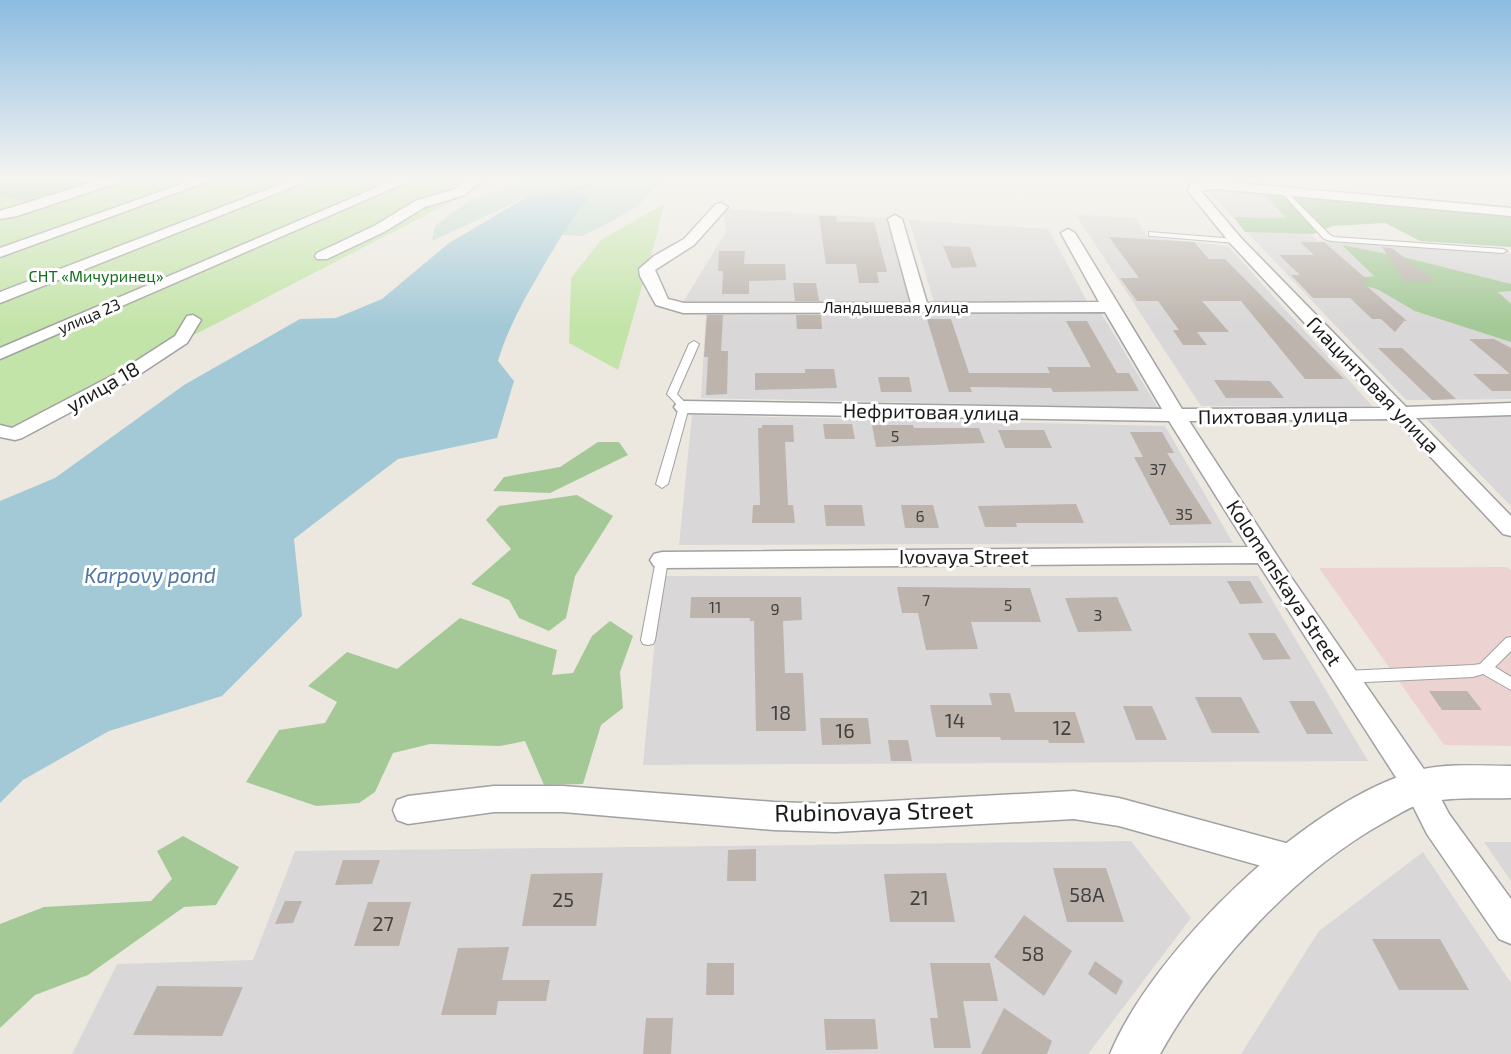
<svg xmlns="http://www.w3.org/2000/svg" width="1511" height="1054" viewBox="0 0 1511 1054" font-family="'Exo 2',sans-serif">
	<style>
		.residential { fill: #d9d7d7 }
		.commercial { fill: #ecd2d0 }
		.grass { fill: #c3e4a8 }
		.forest { fill: #a4c997 }
		.wetland { fill: #bed9cd }
		.water { fill: #a3c9d7 }
		.lines { fill: none; stroke-linecap: round; stroke-linejoin: round }
		.stream { stroke: #a3c9d7; stroke-width: 4 }
		.building { fill: #bcb4ad }
		.service-casing { stroke: #a1a1a1; stroke-width: 2 }
		.minor-casing { stroke: #a1a1a1; stroke-width: 3 }
		.tertiary-casing { stroke: #a1a1a1; stroke-width: 3 }
		.service { fill: #fff; fill-rule: evenodd }
		.minor { fill: #fff; fill-rule: evenodd }
		.tertiary { fill: #fff; fill-rule: evenodd }
		.labels { text-anchor: middle; stroke-width: 6; stroke-linejoin: round; paint-order: stroke }
		.far-park-label { font-size: 16px; fill: #126f1d; stroke: #fff }
		.far-street-label { font-size: 16px; fill: #1a1a1a; stroke: #fff }
		.number-label { font-size: 16px; fill: #42403f }
		.street-label { font-size: 20px; fill: #1a1a1a; stroke: #fff }
		.near-number-label { font-size: 20px; fill: #42403f }
		.water-label { font-size: 21px; font-style: italic; fill: #4e75a3; stroke: #fff }
		.near-street-label { font-size: 24px; fill: #1a1a1a; stroke: #fff }
	</style>
	<rect width="100%" height="100%" fill="#ece8e0"/>
	<path class="residential" d="M1206,189L1271,194L1318,241L1511,254V358L1492,359L1511,374V399L1406,400Z
		M724,209L888,218L910,301L683,302L726,232Z
		M1076,215L1136,218L1147,237L1228,246L1373,407L1201,406Z
		M909,220L1048,229L1087,301L934,302Z
		M706,312L1101,313L1158,408L701,398Z
		M692,415L1165,426L1233,543L679,545Z
		M1511,415V506L1427,420Z
		M661,576H1258L1368,761L643,765Z
		M1131,841L1191,918L1088,1054H72L117,964L253,960L295,851Z
		M1484,842H1511V881Z
		M1423,852L1511,983V1054H1241L1319,931Z"/>
	<path class="commercial" d="M1506,567L1511,570V746L1444,745L1319,568Z"/>
	<path class="grass" d="M0,178H498L0,435Z
		M664,204L657,234L618,370L569,343L571,278L601,240Z"/>
	<path class="forest" d="M0,178H107L34,202L0,196Z
		M1265,195L1511,213V247L1420,241L1385,223L1333,226L1313,234L1245,232L1234,217L1286,218Z
		M1342,245L1407,258L1511,284V291L1498,292L1511,304V342L1415,311L1377,289L1341,280L1374,276Z
		M598,442H619L628,455L550,493L493,491L504,477L560,467Z
		M577,495L613,516L575,576L566,618L549,631L519,618L509,600L471,584L511,549L486,520L499,506Z
		M460,618L557,650L552,675L573,673L592,636L610,621L633,636L620,672L623,708L601,725L583,784L544,785L525,741L500,746L430,744L393,753L375,792L359,803L316,806L246,782L279,730L325,723L337,702L308,686L347,652L397,669Z
		M183,836L239,867L216,905L184,907L88,975L35,995L0,1028V924L44,907L151,901L172,879L157,851Z"/>
	<path class="wetland" d="M533,178H665L636,207L605,225L582,236L562,235L573,214L591,195L527,197L432,241L435,226L470,200Z"/>
	<path class="water" d="M563,193L592,195C573,215 561,237 547,260C528,293 509,324 498,361L514,381L497,438L398,459L294,539L302,616L222,696L109,731L23,780L0,803V501L55,478L184,385L300,319L336,318L382,299L449,243L527,197Z"/>
	<g class="lines">
		<path class="stream" d="M563,193L614,178"/>
	</g>
	<path class="building" d="M819,216H836L837,222H874L887,272H877L879,283H859L856,264H826Z
		M1109,237L1194,242L1209,259H1225L1344,379H1305L1241,301H1202L1229,332H1197L1207,345H1183L1173,330H1179L1158,301H1137L1120,278H1139Z
		M1300,242H1324L1370,282H1362L1407,321H1404L1395,332L1381,319H1372L1350,298H1313L1291,275H1300L1279,255H1314Z
		M943,246L970,247L977,267L952,268Z
		M1382,247L1392,248L1436,282H1405Z
		M719,251H745L744,264H785L786,280L749,281V294H722L723,271H718Z
		M793,283H816L819,301H795Z
		M707,315H723L721,351H728L727,394L706,395L708,357H704Z
		M796,315H821L822,329H797Z
		M927,319H951L969,373H1050L1047,367H1091L1066,321H1087L1117,373H1129L1139,391L1053,392L1051,388L970,387L972,392H949Z
		M1469,339H1494L1511,348V391H1492L1473,374H1510Z
		M1378,348H1402L1456,399L1432,400Z
		M805,369H834L837,388L755,390V373H805Z
		M878,377H909L912,392H881Z
		M1214,380L1270,381L1284,398H1226Z
		M823,424H852L855,439H825Z
		M762,425H793L794,442H785L788,505H793L795,523H752L753,505H760L758,428H762Z
		M872,425H913L914,428H979L985,443L876,447Z
		M998,430H1044L1052,448H1005Z
		M1130,432H1162L1174,453H1167L1212,524L1170,525L1134,457H1143Z
		M1076,504L1084,523H1016L1017,527H985L978,506Z
		M824,505H862L865,526H826Z
		M901,505H933L939,528H905Z
		M1227,581H1250L1263,603L1240,604Z
		M897,587L1030,588L1041,622H971L978,649L926,650L918,613H902Z
		M691,597H801L802,620L783,621L785,673H803L806,731H756L754,621H750V618H690Z
		M1117,597L1132,631L1078,632L1065,598Z
		M1248,633H1275L1291,659L1263,660Z
		M1429,691H1467L1482,710H1442Z
		M989,693H1010L1015,712H1075L1085,743H1049L1048,740H1001L1000,737H936L930,705H992Z
		M1195,697H1241L1260,733H1212Z
		M1289,701H1314L1333,734H1307Z
		M1123,706H1152L1167,740H1136Z
		M820,718H868L871,744L822,745Z
		M888,740H908L912,761H891Z
		M756,849V881H727L728,850Z
		M343,860H380L372,884L335,885Z
		M1053,868H1106L1124,922H1067Z
		M603,873L596,926H522L531,874Z
		M946,873L955,922H890L884,874Z
		M285,901H302L293,923L275,924Z
		M368,902H411L399,946H354Z
		M1024,915L1072,951L1044,996L994,957Z
		M1372,939H1440L1469,990H1399Z
		M509,947L502,980H550L546,1001H498L496,1015H441L458,948Z
		M1095,961L1123,981L1116,995L1088,974Z
		M707,963H734V995H706Z
		M930,963H990L998,1001H963L971,1048H934L930,1018H938Z
		M157,986L243,987L222,1036L133,1035Z
		M1004,1008L1052,1041L1047,1054H981Z
		M646,1018H673L671,1054H643Z
		M824,1019H875L878,1049L826,1050Z"/>
	<g class="lines">
		<g class="service-casing">
			<path id="service" d="M1282,191H1286L1330,235L1334,237L1503,249L1507,251L1503,253L1331,241L1324,239L1282,193Z
				M1149,232L1236,239L1240,241L1236,243L1152,236H1149Z
				M694,341L699,344L677,394L689,407L668,484L662,488L656,484L679,407L667,394L689,344Z
				M662,556L668,560L655,640L653,644L648,645L643,644L641,640L656,560Z
				M1511,637V651L1495,667L1511,677V690L1483,674L1473,677L1345,683L1340,681L1338,677L1340,673L1345,671L1473,665L1480,664L1506,638Z"/>
		</g>
		<g class="minor-casing">
			<path id="minor" d="M106,178H125L123,181L17,216L0,219V211Z
				M199,178H217L0,257V248Z
				M297,178H315L0,303V292Z
				M399,178H416L0,359V348Z
				M470,178H484L465,195L425,207L384,232L327,259H317L315,256L317,253L374,226L415,201L455,189Z
				M1216,181L1511,208V216L1216,189L1201,191L1241,238L1406,407L1511,403V415L1416,418L1511,516V536L1503,534L1395,419L1189,421L1291,577L1430,778L1449,814L1511,899V944L1499,939L1427,834L1408,796L1258,563L662,568L654,566L650,560L654,554L662,552L1248,547L1169,421L684,413L677,411L674,407L677,403L684,401L1162,409L1105,312L683,313L656,305L640,276L639,269L654,256L684,239L716,204L721,203L728,207L694,245L655,270L668,299L684,303H911L888,219L895,215L902,219L927,303L1099,302L1061,233L1068,229L1075,233L1182,409L1384,408L1231,244L1188,191L1190,184Z
				M193,315L201,320L187,343L131,380L22,438L15,440L0,437V425L12,428L119,372L175,336L187,316Z
				M494,786H563L774,802L835,804L1074,791L1119,798L1297,846L1308,850L1313,861L1308,872L1297,876L1119,826L1074,819L835,832L774,830L563,812H494L408,824L397,820L393,810L397,800L408,796Z"/>
		</g>
		<g class="tertiary-casing">
			<path id="tertiary" d="M1511,766V798C1483,799 1452,796 1424,803C1410,806 1396,816 1383,823C1295,872 1209,966 1160,1054H1110C1153,950 1309,798 1420,770C1449,763 1481,766 1511,766Z"/>
		</g>
		<use href="#service" class="service"/>
		<use href="#minor" class="minor"/>
		<use href="#tertiary" class="tertiary"/>
	</g>
	<linearGradient id="sky" x2="0" y2="1"><stop stop-color="#8cbce1"/><stop offset="0.55" stop-color="#f6f5f1"/><stop offset="1" stop-color="#f6f5f1" stop-opacity="0"/></linearGradient>
	<rect width="1511" height="326" fill="url(#sky)"/>
	<g class="labels">
		<g class="far-park-label">
			<text x="96" y="282">СНТ «Мичуринец»</text>
		</g>
		<g class="far-street-label">
			<text x="896" y="313">Ландышевая улица</text>
			<text transform="translate(89 316) rotate(-23)" y="6">улица 23</text>
		</g>
		<g class="number-label">
			<text x="895" y="442">5</text>
			<text x="1158" y="475">37</text>
			<text x="1184" y="520">35</text>
			<text x="920" y="522">6</text>
			<text x="926" y="606">7</text>
			<text x="1008" y="611">5</text>
			<text x="715" y="613">11</text>
			<text x="775" y="615">9</text>
			<text x="1098" y="621">3</text>
		</g>
		<g class="street-label">
			<text transform="translate(1373 385) rotate(46)" y="7">Гиацинтовая улица</text>
			<text transform="translate(103 387) rotate(-30)" y="7">улица 18</text>
			<text transform="translate(931 412) rotate(1)" y="7">Нефритовая улица</text>
			<text transform="translate(1273 416) rotate(-1)" y="7">Пихтовая улица</text>
			<text x="964" y="564">Ivovaya Street</text>
			<text transform="translate(1284 583) rotate(57)" y="7">Kolomenskaya Street</text>
		</g>
		<g class="near-number-label">
			<text x="781" y="720">18</text>
			<text x="955" y="728">14</text>
			<text x="1062" y="735">12</text>
			<text x="845" y="738">16</text>
			<text x="1087" y="902">58А</text>
			<text x="919" y="905">21</text>
			<text x="563" y="907">25</text>
			<text x="383" y="931">27</text>
			<text x="1033" y="961">58</text>
		</g>
		<g class="water-label">
			<text x="150" y="583">Karpovy pond</text>
		</g>
		<g class="near-street-label">
			<text transform="translate(874 812) rotate(-1)" y="8">Rubinovaya Street</text>
		</g>
	</g>
</svg>
